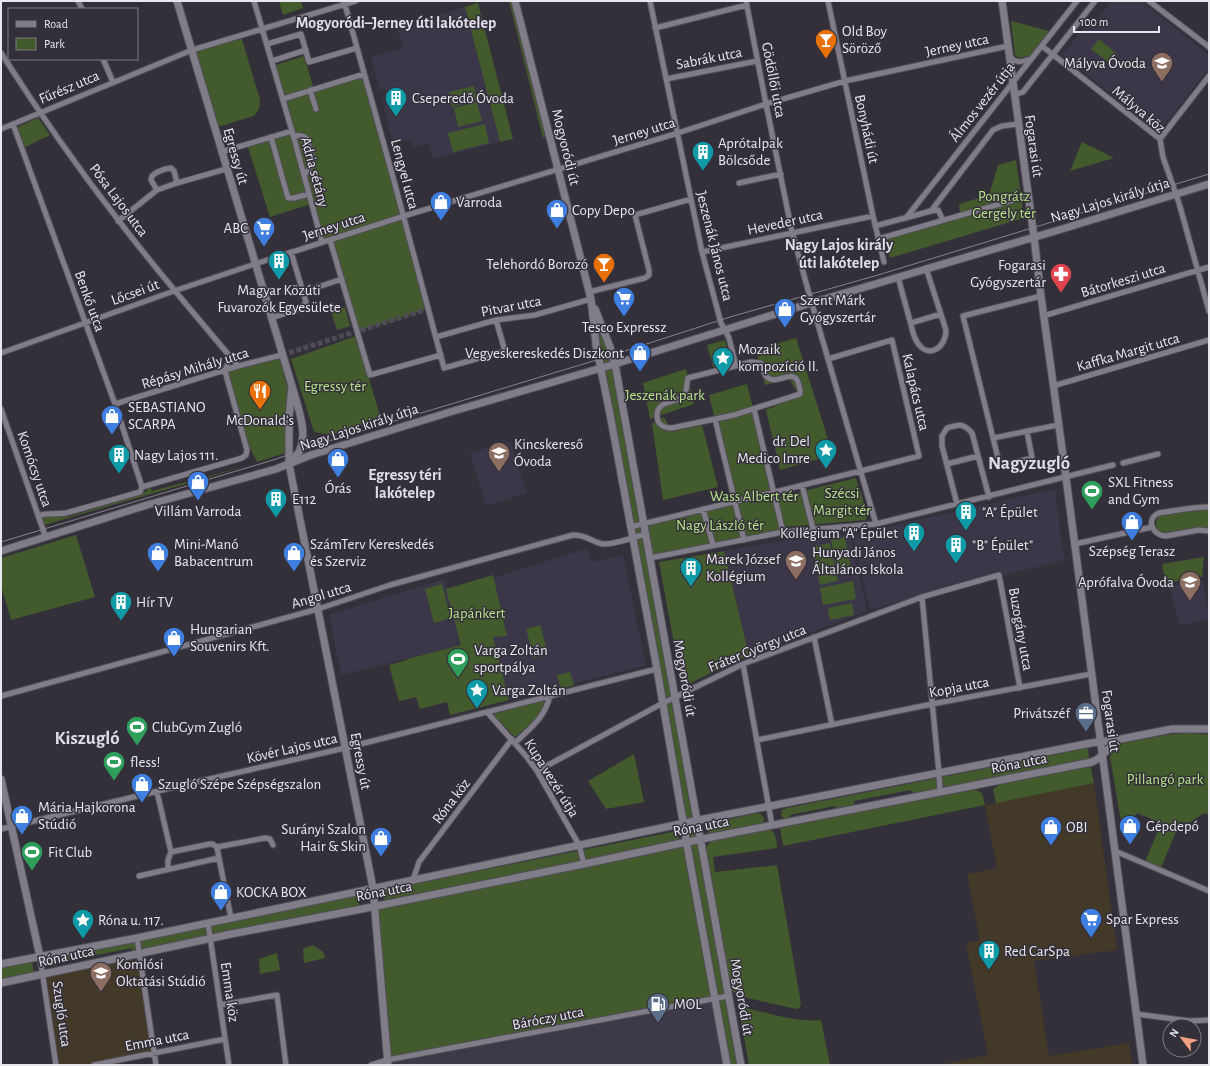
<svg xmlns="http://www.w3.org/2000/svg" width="1210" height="1066" viewBox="0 0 1210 1066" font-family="'Alegreya Sans',sans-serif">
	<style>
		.commercial { fill: #423928 }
		.built { fill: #3e3948 }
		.education { fill: #3b3748 }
		.green { fill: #435a2c }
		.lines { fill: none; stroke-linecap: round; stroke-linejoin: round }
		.street-tunnel { stroke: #4f4b55; stroke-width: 5; stroke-dasharray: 5 2.5; stroke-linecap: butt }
		.street-casing { stroke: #514e56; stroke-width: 7 }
		.secondary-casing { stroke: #514e56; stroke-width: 9 }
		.street { stroke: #807c88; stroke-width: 5 }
		.secondary { stroke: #807c88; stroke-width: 7 }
		.tram { stroke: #86828b; stroke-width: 1 }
		.labels { text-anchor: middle; stroke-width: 3; stroke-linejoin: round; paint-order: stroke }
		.poi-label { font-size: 15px; fill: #e9e7ee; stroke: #34303a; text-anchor: start }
		.street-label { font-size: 15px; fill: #e9e7ee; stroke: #34303a }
		.park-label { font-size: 15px; fill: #b6e589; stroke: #34303a }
		.neighbourhood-label { font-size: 16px; font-weight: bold; fill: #e0dce9; stroke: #34303a }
		.district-label { font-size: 19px; font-weight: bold; fill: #e0dce9; stroke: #34303a }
	</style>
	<rect width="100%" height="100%" fill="#34303a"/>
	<path class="commercial" d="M1094,783L1117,950L1034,961L1049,1056L1129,1043L1132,1065H939L988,1055L966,943L980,940L967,874L997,868L985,805Z
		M139,955L152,1052L89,1065H56L44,975Z"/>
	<path class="built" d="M715,1000L726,1065H394V1060Z"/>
	<path class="education" d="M1111,1H1141L1209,55V68L1159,132L1062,55L1093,16L1098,19L1111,2Z
		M465,7L500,142L433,159L429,143L413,147L410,139L393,144L382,100L387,99L384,89L380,90L371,57L403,48L397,28Z
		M510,441L527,493L486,506L470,453Z
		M1055,489L1064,560L870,609L852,535Z
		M850,534L867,611L749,655L724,551L786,540Z
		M588,548L592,562L623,555L646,665L509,700L493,637L341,675L329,615L444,579L448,592Z
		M1203,581L1209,620L1179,625L1169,586Z"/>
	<path class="green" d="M279,1H301L303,8L283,15Z
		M509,1H514L548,137L543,138Z
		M478,3L513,139L500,142L465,7Z
		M1011,21L1049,31L1030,56L1019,58L1015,55Z
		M241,36L260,100L259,109L254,116L214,128L192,50Z
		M1099,39L1117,54L1109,63L1091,49Z
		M304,56L314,89L364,74L428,309L358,331L330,240L322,242L311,204L270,217L247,144L291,131L273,66Z
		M474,86L477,100L452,107L449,92Z
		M477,102L482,121L458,127L454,108Z
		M38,118L50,135L25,147L18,127Z
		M485,124L489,143L453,152L448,133Z
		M1082,142L1114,158L1070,171Z
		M1016,160L1024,218L890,258L885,234L960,213L959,204L989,195L998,165Z
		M591,299L610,347L741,1065H727L715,999L387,1060L374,906L686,842Z
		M345,307L350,326L337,330L331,311Z
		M356,336L381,419L331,435L314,432L291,359Z
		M796,338L833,455L780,470L766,410L799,395L789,379L765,385L756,350Z
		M725,340L730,363L713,367L707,345Z
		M278,354L288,389L285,453L257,462L251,449L245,439L225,371Z
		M686,369L694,404L650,419L643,383Z
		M747,384L783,532L744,540L709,395Z
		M664,417L672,432L702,425L718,487L663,500L652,424Z
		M254,464L44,525L42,517L43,516L54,517L70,516L134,497L147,491L148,487L150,486L152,491Z
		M856,478L868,516L865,520L784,527L776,498Z
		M734,503L742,539L653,556L647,524Z
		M1209,507V528C1196,526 1156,543 1156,524C1156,519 1159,516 1163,514Z
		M76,535L95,597L11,620L1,585V558Z
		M845,537L851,566L837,569L831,540Z
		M830,543L838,581L820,585L812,547Z
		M724,551L749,655L682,687L659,562Z
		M1204,557L1202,577L1166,583L1162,564Z
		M493,575L507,636L493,637L509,700L450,715L447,702L420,709L416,697L399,701L389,665L407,660V659L461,645L446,589Z
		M853,581L856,599L823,605L820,588Z
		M442,584L451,618L434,623L425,589Z
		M852,603L854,615L830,620L828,608Z
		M540,625L548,654L534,658L526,629Z
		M570,672L574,685L561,689L557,675Z
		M546,699C542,717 528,726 515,737L493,714Z
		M1187,733L1209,735V814L1204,813L1189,823L1180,822L1161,868L1145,862L1161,823L1137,813L1127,833H1123L1110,757L1116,744L1166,735Z
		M1088,748L1089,759L913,797L911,790L854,801L855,808L837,811L835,806L790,815V818C786,820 783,819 781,815L782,810L787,808Z
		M634,754L644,802L606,809L588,781Z
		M1090,764L1094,783L996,803L993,789L1002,783Z
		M974,789L982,793L985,805L783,846L780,828Z
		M757,813L761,814L764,818V821L760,825L709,834L706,825Z
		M768,829C776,831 777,841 777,848L713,857L715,872L777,865L801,1004L799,1008L796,1009L739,996L732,991L706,855L707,846L711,841Z
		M677,831L680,841L384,900L383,890Z
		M359,895V906L133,951L132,948L56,963L51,967L50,958Z
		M313,945L323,952L325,958L304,963L303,949Z
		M277,953L280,970L260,974L259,959Z
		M32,961L34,973L1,979V967Z
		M738,1004H741V1007C764,1012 798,1023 821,1020L830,1065H749Z"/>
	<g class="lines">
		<path class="street-tunnel" d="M282,355L428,309"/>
		<g class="street-casing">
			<path id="street" d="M78,1L82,9
				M254,1L292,131L322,242
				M344,1L394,181L444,368L505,351L496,320
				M650,1L702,252L721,323L729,338L736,366
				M746,1L766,104L792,232L810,297L876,524
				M828,1L873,216L884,262
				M1149,1L1209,47
				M655,28L747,5
				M267,44L301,34L309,62L357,48
				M1042,46L1160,139L1163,157L1179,203L1209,311
				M1,53C38,111 77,167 119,221C157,271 198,318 238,366
				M1010,56C1015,64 1022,62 1031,59
				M103,59L113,82
				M272,61L306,50
				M666,79L757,61
				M310,90L316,109
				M1014,95L1023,92L1095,1
				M283,99L364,74
				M13,124L115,404L142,487
				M1,129L192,50L356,1
				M293,136C299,135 303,135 307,139C311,155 317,163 304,175
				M271,137L288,198H294L309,194
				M1160,139L1209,76
				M221,152L292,131
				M739,183L781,174
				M157,190L151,180L152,176C157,171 164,169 171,168L174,171L177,183
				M931,211L993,130L1002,126L1018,124
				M906,218L1077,1
				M118,221L157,190L177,183L226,169
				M875,226L931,211L938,210L943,220
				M878,239L1028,196
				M330,240L370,375L441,355
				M702,252L873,216
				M898,277C902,292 906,306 910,321C912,328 913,336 917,342C928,360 946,348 946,330L926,268
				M303,292L342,279
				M589,292L645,278L649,275V270L635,215L691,199
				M1043,316L1209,267
				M271,318L302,308L306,302L291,252
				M911,323L941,314
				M436,337L496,320L535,315L591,299
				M1,353L174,291L255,264L404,216L678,133L766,104L845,81L1008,46
				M751,362L761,363C763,367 763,374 767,377C776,386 793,368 798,382C799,386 801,390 800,394L734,415L672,428C668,428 664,428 660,424C658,422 657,418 657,415C657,400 676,404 683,396C688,391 686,384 688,378Z
				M1053,386L1209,340
				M115,404L238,366L282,355
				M1,409L46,538
				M754,409L783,532
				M715,419L744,540
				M1027,431L1032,458L1000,466L993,438C1015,434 1036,429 1058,425
				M993,438L963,316L1041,296
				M1123,463L1158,454
				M947,464L978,456
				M802,485L813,529
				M957,504L942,446V436L947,428C959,424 963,423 972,433L989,497
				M1209,507C1196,507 1184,509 1172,511C1168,512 1163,512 1159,513C1146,518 1151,535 1166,536L1199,530L1209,531
				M703,509L713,545
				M38,516C47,512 56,515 66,513L140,492L142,487L242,458L246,455L247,450L225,371L229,360L228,355
				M630,527L861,471L919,456L892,340L828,359
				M1075,544L1152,527
				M650,558L783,532L876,524L1113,465
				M922,597L939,773L940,792
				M814,637L832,725
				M743,664L772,825
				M1,696L318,609L390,585L573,535C588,535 591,542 603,544C614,545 634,537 646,534
				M487,712L526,756L537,771L579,845L584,864
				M757,740L932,704L1091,674
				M515,743C531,727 544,719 550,696
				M537,771L663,703L743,664L922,597L999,575L1020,688
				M157,792L171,852
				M1,829L183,785L345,748L657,669
				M1115,851L1209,891
				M171,852L210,844H212L217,847
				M219,858L231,918
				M168,869V860L171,852
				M139,876L219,858L217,847L265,838L270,839L273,845
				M413,880L419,862L512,739
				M208,923L229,1065
				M137,938L156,1065
				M40,957L56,1065
				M220,1005L277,995L286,1065
				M1136,1014L1190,1021L1209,1020
				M94,1065L225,1039
				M371,1065L387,1060L728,996"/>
		</g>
		<g class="secondary-casing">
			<path id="secondary" d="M177,1L292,386C298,409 313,442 292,461
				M515,1L591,299L596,345L610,414L657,669L688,851L727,1065
				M1002,1L1034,237L1041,296L1065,470L1143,1065
				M595,309L610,347L615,364L741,1065
				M292,386L289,418V464L373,888L388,1065
				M1,551L147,505L276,469L311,455L450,412L615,364L811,303L1062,229L1209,184
				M1,779L40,957
				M1,964L137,938L704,819L1091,743L1121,739L1172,729H1209
				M1,983L231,934L362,909L584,864L682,843L1092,762C1104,757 1109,746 1119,740"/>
		</g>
		<use href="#street" class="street"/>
		<use href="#secondary" class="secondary"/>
		<path class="tram" d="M1,542L273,460L332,440L600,359L730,317L878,275L1209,174"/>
	</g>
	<defs>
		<g id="bar-pin" transform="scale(1.15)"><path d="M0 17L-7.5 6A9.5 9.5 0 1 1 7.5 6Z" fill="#e8710a" stroke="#34303a"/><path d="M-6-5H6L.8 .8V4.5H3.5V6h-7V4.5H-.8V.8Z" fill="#fff"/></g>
		<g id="school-pin" transform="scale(1.15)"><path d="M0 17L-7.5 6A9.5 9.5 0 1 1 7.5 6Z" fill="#8d6e63" stroke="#34303a"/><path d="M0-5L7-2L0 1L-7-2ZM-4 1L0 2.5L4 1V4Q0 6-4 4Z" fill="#fff"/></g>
		<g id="building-pin" transform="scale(1.15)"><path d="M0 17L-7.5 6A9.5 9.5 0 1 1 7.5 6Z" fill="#0f9aa8" stroke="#34303a"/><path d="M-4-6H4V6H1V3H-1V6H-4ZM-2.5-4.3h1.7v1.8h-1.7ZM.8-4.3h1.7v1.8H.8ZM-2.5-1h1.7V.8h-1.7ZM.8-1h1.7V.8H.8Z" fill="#fff"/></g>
		<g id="shop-pin" transform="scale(1.15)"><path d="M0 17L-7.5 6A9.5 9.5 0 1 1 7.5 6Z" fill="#3f7fe0" stroke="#34303a"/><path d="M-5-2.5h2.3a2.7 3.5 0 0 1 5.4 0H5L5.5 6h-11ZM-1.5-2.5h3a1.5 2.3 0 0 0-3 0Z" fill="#fff"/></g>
		<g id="supermarket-pin" transform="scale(1.15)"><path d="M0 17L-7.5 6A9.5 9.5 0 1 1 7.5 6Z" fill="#3f7fe0" stroke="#34303a"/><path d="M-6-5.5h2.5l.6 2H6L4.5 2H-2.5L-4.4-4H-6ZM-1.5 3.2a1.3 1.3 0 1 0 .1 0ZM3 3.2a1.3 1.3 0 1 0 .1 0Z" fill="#fff"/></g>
		<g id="pharmacy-pin" transform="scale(1.15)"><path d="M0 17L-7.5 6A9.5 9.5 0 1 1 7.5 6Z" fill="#e0444e" stroke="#34303a"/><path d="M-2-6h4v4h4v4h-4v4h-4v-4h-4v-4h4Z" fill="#fff"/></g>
		<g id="sight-pin" transform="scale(1.15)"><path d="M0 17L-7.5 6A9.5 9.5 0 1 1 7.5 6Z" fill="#0f9aa8" stroke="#34303a"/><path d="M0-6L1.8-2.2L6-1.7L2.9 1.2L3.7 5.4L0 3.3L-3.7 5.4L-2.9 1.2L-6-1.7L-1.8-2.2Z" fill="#fff"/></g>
		<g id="restaurant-pin" transform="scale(1.15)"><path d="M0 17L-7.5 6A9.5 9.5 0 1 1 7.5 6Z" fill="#e8710a" stroke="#34303a"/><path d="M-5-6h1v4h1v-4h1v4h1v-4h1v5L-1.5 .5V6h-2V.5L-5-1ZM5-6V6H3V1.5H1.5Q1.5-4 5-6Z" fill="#fff"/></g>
		<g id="stadium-pin" transform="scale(1.15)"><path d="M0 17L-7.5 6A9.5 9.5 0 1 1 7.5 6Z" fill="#2e9e5b" stroke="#34303a"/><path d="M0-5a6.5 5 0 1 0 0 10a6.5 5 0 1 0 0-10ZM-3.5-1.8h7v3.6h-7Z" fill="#fff"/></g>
		<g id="office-pin" transform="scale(1.15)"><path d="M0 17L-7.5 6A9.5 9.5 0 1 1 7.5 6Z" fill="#5c6f8a" stroke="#34303a"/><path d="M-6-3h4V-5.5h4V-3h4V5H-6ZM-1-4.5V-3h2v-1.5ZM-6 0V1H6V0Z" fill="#fff"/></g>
		<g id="fuel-pin" transform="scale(1.15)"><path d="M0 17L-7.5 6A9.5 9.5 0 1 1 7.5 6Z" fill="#5c6f8a" stroke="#34303a"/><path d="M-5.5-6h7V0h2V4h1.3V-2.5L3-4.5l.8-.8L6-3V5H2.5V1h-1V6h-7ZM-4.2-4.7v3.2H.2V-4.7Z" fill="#fff"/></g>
	</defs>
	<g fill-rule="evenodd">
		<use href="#bar-pin" x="826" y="40"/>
		<use href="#school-pin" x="1162" y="63"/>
		<use href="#building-pin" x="396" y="98"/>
		<use href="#building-pin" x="703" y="152"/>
		<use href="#shop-pin" x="441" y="202"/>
		<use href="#shop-pin" x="557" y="210"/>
		<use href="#supermarket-pin" x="264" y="228"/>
		<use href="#building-pin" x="279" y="261"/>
		<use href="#bar-pin" x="604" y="264"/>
		<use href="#pharmacy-pin" x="1061" y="274"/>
		<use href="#supermarket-pin" x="624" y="298"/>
		<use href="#shop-pin" x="785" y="309"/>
		<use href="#shop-pin" x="640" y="353"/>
		<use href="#sight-pin" x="723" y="358"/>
		<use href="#restaurant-pin" x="260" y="391"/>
		<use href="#shop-pin" x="112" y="416"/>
		<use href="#sight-pin" x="826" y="450"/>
		<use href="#school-pin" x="499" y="453"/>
		<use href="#building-pin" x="119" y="455"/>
		<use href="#shop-pin" x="338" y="459"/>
		<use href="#shop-pin" x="198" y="482"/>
		<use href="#stadium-pin" x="1092" y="491"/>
		<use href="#building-pin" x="276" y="499"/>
		<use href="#building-pin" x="966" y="512"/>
		<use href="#shop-pin" x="1132" y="522"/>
		<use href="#building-pin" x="914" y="533"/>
		<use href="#building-pin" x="956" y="545"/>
		<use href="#shop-pin" x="158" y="553"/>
		<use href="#shop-pin" x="294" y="553"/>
		<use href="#school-pin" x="796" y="561"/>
		<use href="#building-pin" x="691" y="568"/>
		<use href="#school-pin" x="1190" y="582"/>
		<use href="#building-pin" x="121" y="602"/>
		<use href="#shop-pin" x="174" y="638"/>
		<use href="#stadium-pin" x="458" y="659"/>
		<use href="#sight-pin" x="477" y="690"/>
		<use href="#office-pin" x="1086" y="713"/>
		<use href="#stadium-pin" x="137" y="727"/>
		<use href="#stadium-pin" x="114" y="762"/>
		<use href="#shop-pin" x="142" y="784"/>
		<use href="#shop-pin" x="22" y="816"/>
		<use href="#shop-pin" x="1130" y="826"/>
		<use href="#shop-pin" x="1051" y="827"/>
		<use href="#shop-pin" x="381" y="838"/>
		<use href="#stadium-pin" x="32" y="852"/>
		<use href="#shop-pin" x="221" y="892"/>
		<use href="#supermarket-pin" x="1091" y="919"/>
		<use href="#sight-pin" x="83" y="920"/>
		<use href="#building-pin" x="989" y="951"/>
		<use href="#school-pin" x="101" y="973"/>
		<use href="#fuel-pin" x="658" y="1004"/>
	</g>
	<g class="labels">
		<g class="poi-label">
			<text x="842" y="36">Old Boy<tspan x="842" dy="17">Söröző</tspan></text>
			<text x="1146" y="68" text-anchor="end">Mályva Óvoda</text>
			<text x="412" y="103">Cseperedő Óvoda</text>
			<text x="718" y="148">Aprótalpak<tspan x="718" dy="17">Bölcsőde</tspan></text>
			<text x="456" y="207">Varroda</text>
			<text x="572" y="215">Copy Depo</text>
			<text x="248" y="233" text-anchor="end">ABC</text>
			<text x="588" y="269" text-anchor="end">Telehordó Borozó</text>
			<text x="1046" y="270" text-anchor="end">Fogarasi<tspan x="1046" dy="17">Gyógyszertár</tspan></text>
			<text x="279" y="295" text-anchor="middle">Magyar Közúti<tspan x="279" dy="17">Fuvarozók Egyesülete</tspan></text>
			<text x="800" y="305">Szent Márk<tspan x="800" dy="17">Gyógyszertár</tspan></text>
			<text x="624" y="332" text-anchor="middle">Tesco Expressz</text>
			<text x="738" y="354">Mozaik<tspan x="738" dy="17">kompozíció II.</tspan></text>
			<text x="624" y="358" text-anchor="end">Vegyeskereskedés Diszkont</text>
			<text x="128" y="412">SEBASTIANO<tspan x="128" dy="17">SCARPA</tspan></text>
			<text x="260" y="425" text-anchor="middle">McDonald's</text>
			<text x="810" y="446" text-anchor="end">dr. Del<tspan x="810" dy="17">Medico Imre</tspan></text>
			<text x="514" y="449">Kincskereső<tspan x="514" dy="17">Óvoda</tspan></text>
			<text x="134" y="460">Nagy Lajos 111.</text>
			<text x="1108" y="487">SXL Fitness<tspan x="1108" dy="17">and Gym</tspan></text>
			<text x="338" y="493" text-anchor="middle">Órás</text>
			<text x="292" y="504">E112</text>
			<text x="198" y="516" text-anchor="middle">Villám Varroda</text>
			<text x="982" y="517">"A" Épület</text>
			<text x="898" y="538" text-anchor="end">Kollégium "A" Épület</text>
			<text x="174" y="549">Mini-Manó<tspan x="174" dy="17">Babacentrum</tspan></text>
			<text x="310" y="549">SzámTerv Kereskedés<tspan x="310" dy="17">és Szerviz</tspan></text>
			<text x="972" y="550">"B" Épület"</text>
			<text x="1132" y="556" text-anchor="middle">Szépség Terasz</text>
			<text x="812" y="557">Hunyadi János<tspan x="812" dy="17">Általános Iskola</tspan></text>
			<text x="706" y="564">Marek József<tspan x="706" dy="17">Kollégium</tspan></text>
			<text x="1174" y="587" text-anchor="end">Aprófalva Óvoda</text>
			<text x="136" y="607">Hír TV</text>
			<text x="190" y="634">Hungarian<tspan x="190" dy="17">Souvenirs Kft.</tspan></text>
			<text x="474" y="655">Varga Zoltán<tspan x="474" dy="17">sportpálya</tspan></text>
			<text x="492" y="695">Varga Zoltán</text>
			<text x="1070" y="718" text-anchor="end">Privátszéf</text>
			<text x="152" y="732">ClubGym Zugló</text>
			<text x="130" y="767">fless!</text>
			<text x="158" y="789">Szugló Szépe Szépségszalon</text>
			<text x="38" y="812">Mária Hajkorona<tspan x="38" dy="17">Stúdió</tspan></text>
			<text x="1146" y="831">Gépdepó</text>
			<text x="1066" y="832">OBI</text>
			<text x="366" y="834" text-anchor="end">Surányi Szalon<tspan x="366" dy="17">Hair &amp; Skin</tspan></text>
			<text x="48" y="857">Fit Club</text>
			<text x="236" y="897">KOCKA BOX</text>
			<text x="1106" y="924">Spar Express</text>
			<text x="98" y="925">Róna u. 117.</text>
			<text x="1004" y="956">Red CarSpa</text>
			<text x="116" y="969">Komlósi<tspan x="116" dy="17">Oktatási Stúdió</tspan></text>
			<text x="674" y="1009">MOL</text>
		</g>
		<g class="street-label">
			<text transform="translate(957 45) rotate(-12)" y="5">Jerney utca</text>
			<text transform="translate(709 58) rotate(-11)" y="5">Sabrák utca</text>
			<text transform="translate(774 80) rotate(79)" y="5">Gödöllői utca</text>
			<text transform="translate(69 87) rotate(-23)" y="5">Fűrész utca</text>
			<text transform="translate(982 102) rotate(-52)" y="5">Álmos vezér útja</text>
			<text transform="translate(1139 109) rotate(40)" y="5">Mályva köz</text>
			<text transform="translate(867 129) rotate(78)" y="5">Bonyhádi út</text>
			<text transform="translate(644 131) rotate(-17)" y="5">Jerney utca</text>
			<text transform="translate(1034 146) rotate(82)" y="5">Fogarasi út</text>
			<text transform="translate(566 147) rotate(76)" y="5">Mogyoródi út</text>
			<text transform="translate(236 156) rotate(74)" y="5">Egressy út</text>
			<text transform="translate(315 172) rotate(75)" y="5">Adria sétány</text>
			<text transform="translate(405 174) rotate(75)" y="5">Lengyel utca</text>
			<text transform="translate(119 200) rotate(53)" y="5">Pósa Lajos utca</text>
			<text transform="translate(1110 200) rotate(-17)" y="5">Nagy Lajos király útja</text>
			<text transform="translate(785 222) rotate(-12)" y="5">Heveder utca</text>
			<text transform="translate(334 226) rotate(-18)" y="5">Jerney utca</text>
			<text transform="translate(715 246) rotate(76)" y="5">Jeszenák János utca</text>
			<text transform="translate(1123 280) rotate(-17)" y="5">Bátorkeszi utca</text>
			<text transform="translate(135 292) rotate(-20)" y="5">Lőcsei út</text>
			<text transform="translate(90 301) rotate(70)" y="5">Benkő utca</text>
			<text transform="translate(511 306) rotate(-11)" y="5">Pitvar utca</text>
			<text transform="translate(1128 352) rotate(-16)" y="5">Kaffka Margit utca</text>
			<text transform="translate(195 368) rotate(-17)" y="5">Répásy Mihály utca</text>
			<text transform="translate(916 392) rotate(77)" y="5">Kalapács utca</text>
			<text transform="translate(359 427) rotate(-18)" y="5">Nagy Lajos király útja</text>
			<text transform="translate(35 469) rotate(71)" y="5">Komócsy utca</text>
			<text transform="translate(321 595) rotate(-17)" y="5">Angol utca</text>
			<text transform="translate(1021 629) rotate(80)" y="5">Buzogány utca</text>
			<text transform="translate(757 648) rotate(-22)" y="5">Fráter György utca</text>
			<text transform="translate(685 678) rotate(80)" y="5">Mogyoródi út</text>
			<text transform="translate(959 687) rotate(-11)" y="5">Kopja utca</text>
			<text transform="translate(1111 721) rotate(82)" y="5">Fogarasi út</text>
			<text transform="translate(292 748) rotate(-13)" y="5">Kövér Lajos utca</text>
			<text transform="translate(361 761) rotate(79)" y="5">Egressy út</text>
			<text transform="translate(1019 763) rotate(-11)" y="5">Róna utca</text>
			<text transform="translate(552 778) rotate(58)" y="5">Kupa vezér útja</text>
			<text transform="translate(451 801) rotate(-53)" y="5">Róna köz</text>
			<text transform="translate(701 826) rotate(-11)" y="5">Róna utca</text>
			<text transform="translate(384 891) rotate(-11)" y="5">Róna utca</text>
			<text transform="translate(66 956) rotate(-12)" y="5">Róna utca</text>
			<text transform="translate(230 992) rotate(82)" y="5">Emma köz</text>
			<text transform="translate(742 997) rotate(80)" y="5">Mogyoródi út</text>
			<text transform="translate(62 1014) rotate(82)" y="5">Szugló utca</text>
			<text transform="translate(548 1018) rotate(-11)" y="5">Báróczy utca</text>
			<text transform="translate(157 1040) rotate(-11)" y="5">Emma utca</text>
		</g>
		<g class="park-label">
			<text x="1004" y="201">Pongrátz<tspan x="1004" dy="17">Gergely tér</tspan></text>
			<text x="335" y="391">Egressy tér</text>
			<text x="665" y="400">Jeszenák park</text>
			<text x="842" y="498">Szécsi<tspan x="842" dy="17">Margit tér</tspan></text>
			<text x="754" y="501">Wass Albert tér</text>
			<text x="720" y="530">Nagy László tér</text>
			<text x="477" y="618">Japánkert</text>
			<text x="1165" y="784">Pillangó park</text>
		</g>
		<g class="neighbourhood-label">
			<text x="396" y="28">Mogyoródi–Jerney úti lakótelep</text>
			<text x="839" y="250">Nagy Lajos király<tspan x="839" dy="18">úti lakótelep</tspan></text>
			<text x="405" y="480">Egressy téri<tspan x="405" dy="18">lakótelep</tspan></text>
		</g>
		<g class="district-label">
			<text x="1029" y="469">Nagyzugló</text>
			<text x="87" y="744">Kiszugló</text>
		</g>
	</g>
	<rect width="1210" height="1066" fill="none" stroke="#e9e7ee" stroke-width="4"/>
	<rect x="8" y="8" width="130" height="52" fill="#34303a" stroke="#7c7982"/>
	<rect x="16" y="21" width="20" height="6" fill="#807c88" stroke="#7c7982"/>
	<text x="44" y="28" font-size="12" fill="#e9e7ee">Road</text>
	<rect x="16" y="38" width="20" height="12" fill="#435a2c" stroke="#7c7982"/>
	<text x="44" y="48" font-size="12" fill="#e9e7ee">Park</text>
	<g transform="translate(1182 1038) rotate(302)"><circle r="19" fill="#34303a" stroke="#7c7982"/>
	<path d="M0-3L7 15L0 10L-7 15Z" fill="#f39f84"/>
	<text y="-6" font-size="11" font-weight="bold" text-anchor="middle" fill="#e9e7ee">N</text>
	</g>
	<path d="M1074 26v6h85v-6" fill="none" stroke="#e9e7ee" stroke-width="2"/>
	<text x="1080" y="26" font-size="12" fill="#e9e7ee" stroke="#34303a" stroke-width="3" paint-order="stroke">100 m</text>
</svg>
